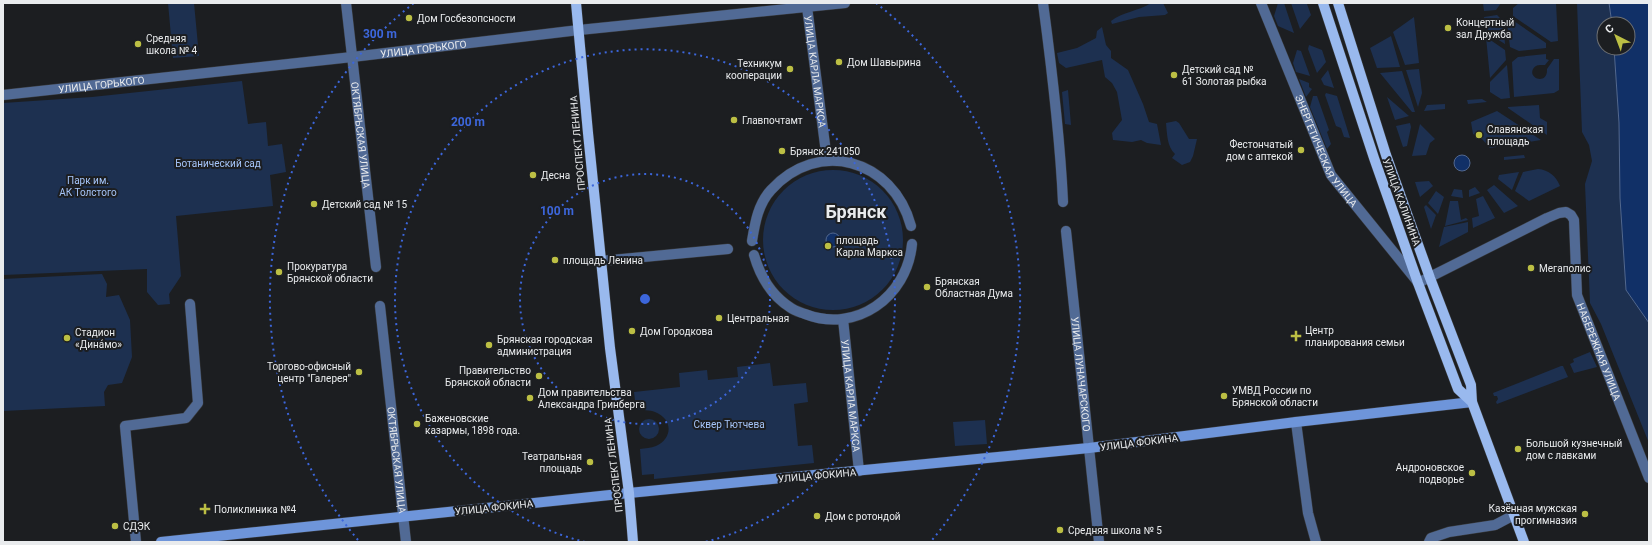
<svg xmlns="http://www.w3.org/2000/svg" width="1652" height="545" viewBox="0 0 1652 545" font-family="Roboto,sans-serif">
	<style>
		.green { fill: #1d3050 }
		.water { fill: #113067; stroke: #52688f }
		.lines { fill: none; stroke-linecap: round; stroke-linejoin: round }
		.minor-casing { stroke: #393b3e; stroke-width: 11 }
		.tertiary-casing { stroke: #393b3e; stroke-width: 11 }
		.secondary-casing { stroke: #393b3e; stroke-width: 11 }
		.primary-casing { stroke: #393b3e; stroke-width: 11 }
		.minor { stroke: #516a95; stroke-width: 10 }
		.tertiary { stroke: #516a95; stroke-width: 10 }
		.secondary { stroke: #6e95da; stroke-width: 10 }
		.primary { stroke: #99b9ee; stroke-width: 10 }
		.ring { fill: none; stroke: #3c66db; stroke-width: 2; stroke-dasharray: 2 4 }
		.poi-dot { fill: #bcbf44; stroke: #1c1e21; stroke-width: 1.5 }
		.labels { text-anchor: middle; stroke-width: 4; stroke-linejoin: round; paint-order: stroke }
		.poi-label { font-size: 10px; fill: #e9ebed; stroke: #1c1e21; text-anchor: start }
		.street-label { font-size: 10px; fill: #e9ebed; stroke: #1c1e21 }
		.park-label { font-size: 10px; fill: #a5c4f8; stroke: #1c1e21 }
		.town-label { font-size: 18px; font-weight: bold; fill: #e9ebed; stroke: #1c1e21 }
		.centre { fill: #3c66db; stroke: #1c1e21; stroke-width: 2 }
		.ring-label { font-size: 12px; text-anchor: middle; font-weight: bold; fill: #3c66db; stroke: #1c1e21; stroke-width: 4; stroke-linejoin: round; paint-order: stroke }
	</style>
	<rect width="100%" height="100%" fill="#1c1e21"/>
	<path class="green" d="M168,3H194L199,56L173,58Z
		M1151,3H1163L1168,13L1165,15L1139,17L1112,24L1111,21C1122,12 1139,11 1151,3Z
		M1278,3H1284L1294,33L1278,26L1274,16Z
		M1291,3L1307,4L1311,15L1300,29Z
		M1483,3H1501L1496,10L1484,11Z
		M1519,3H1556L1558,41L1551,42L1513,16V8Z
		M1577,3H1609L1612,24H1604V48H1614L1619,123L1620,198L1626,290L1649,323V443L1601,324L1590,303L1585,184L1592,161L1589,145L1582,132Z
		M1497,15L1503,21L1505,44L1486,32L1484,17Z
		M1414,17L1419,63L1405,65L1393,32Z
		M1511,19L1546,43V48L1519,51L1510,47L1507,23Z
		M1102,27L1106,45L1111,51V58L1128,70L1143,104L1149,122L1157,124L1161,145L1147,143L1141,140L1132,142L1113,140L1112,133L1122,120L1117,92L1112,83L1105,77L1102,60L1066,68L1059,63L1057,53L1077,48L1096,38L1097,31Z
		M1391,36L1400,67L1377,68L1370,48Z
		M1486,37L1505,50L1506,60L1490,78Z
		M1309,45L1322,50L1326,62L1317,73L1308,49Z
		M1297,50L1301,51L1310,76L1296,72L1293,63Z
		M1546,54V59L1549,60L1545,65C1540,65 1536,64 1533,69C1528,79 1548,85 1547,69L1554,59H1559V90L1554,93L1514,97L1512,62L1518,57Z
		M1507,65L1510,98L1501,99L1490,92V82Z
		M1419,69L1422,93L1418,107L1406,70Z
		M1328,70L1334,88L1324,85L1321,79Z
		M1402,71L1415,112H1412L1380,73Z
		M1299,79L1309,83V87L1312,89L1306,97Z
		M242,81L248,124L266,122L268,146L282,144L286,172L270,175L273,206L176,216L181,276L169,294L170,304L158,305L147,292V269L3,275V103L92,97Z
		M1068,90L1071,125L1065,124L1062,92Z
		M1326,93L1337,96L1350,138L1344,137L1341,128L1336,126L1325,95Z
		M1313,96H1317L1329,130L1327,132L1331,144L1327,149L1310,107Z
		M1387,97L1409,116L1395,120Z
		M1482,99L1487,102L1468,104L1467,100Z
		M1445,104V109L1424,111L1427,105Z
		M1539,105L1540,118L1547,122V135L1508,108V107Z
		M1497,111L1541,140L1490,148L1482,139L1473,134L1471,122Z
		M1176,121L1179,123L1189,139H1197L1193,156L1190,162L1182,165L1172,158L1175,154C1167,147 1167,133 1166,123Z
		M1410,123L1411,127L1407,146L1403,147L1396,126Z
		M1420,124L1435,139L1430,143L1426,155L1412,156Z
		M1524,155L1525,158L1504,160V157Z
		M1538,169C1549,170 1556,176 1560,186L1529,201L1515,191L1523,172Z
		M763 240a70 70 0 1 1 140 0a70 70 0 1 1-140 0Z
		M1519,172L1512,190L1498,179L1499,175Z
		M1429,181L1433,186L1420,197L1415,182Z
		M1494,185L1518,206L1504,213L1487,190Z
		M1475,187L1480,193L1469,197V190Z
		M1454,189L1462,190L1463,198L1451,196Z
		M1436,191L1444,197L1438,214L1428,203Z
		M1483,196L1495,218L1473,228L1472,218L1479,216L1476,199Z
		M1450,201H1458L1461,220L1466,218L1468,220L1445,226Z
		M1426,205L1436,215L1431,229L1424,207Z
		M1468,222V232L1439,247L1444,227Z
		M102,274L107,284L106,297L119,295L130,320L132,357L122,383L108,385L104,392L105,406L3,411V279Z
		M1590,352L1597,367L1574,373L1570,364L1574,362L1573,359Z
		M770,363L773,386L806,383L808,402L794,404L798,446L812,445L814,463L654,479V474L642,475L640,449C645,448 651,448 656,446C673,438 673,419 655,412C650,410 642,410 636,409L634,392L680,387L679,373L707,370L708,380L738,377L737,367Z
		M1561,366H1563L1568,377L1497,404L1496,402L1498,399L1497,396H1494L1493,393Z
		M639 429a10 10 0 1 1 20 0a10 10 0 1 1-20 0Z
		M985,420L987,444L955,446L953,422Z"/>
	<path class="water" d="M1609,3H1649V323L1626,290L1620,198L1619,123L1614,48H1628V24H1612Z
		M1454 163a8 8 0 1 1 16 0a8 8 0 1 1-16 0Z
		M826 240a7 7 0 1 1 14 0a7 7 0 1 1-14 0Z"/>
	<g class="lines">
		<g class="minor-casing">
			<g id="minor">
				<path id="s1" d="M346,3L376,267"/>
				<path d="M1043,3C1052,70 1060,135 1063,202"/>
				<path id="s2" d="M807,7L827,160"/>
				<path id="s3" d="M3,95L352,57L579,30"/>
				<path id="s4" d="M1066,231L1099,542"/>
				<path d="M752,241C755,223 758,204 771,190C818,138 893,159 911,226"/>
				<path d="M754,255C760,276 772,296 791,308C795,311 800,312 805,314C856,334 907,297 912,244"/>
				<path d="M601,261L728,249"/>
				<path id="s5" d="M1418,283L1547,218L1559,213L1566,212L1571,215L1574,220L1577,295L1649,478"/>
				<path id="s6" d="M380,306L406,542"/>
				<path id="s7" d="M843,319L859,471"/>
				<path d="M1296,422L1308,513L1316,542"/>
				<path d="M136,542L125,426L186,418L198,403L190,304"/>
				<path d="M1429,542L1431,538L1449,532L1495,525L1514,515"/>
			</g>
		</g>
		<g class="tertiary-casing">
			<g id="tertiary">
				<path id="s8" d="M1261,3L1331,175L1417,281"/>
				<path d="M579,30L845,3"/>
			</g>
		</g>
		<g class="secondary-casing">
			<path id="secondary" d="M161,542L629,493L1089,448L1296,422L1472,402"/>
		</g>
		<g class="primary-casing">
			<path id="primary" d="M576,3L588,133L610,348L629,493L633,542
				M1323,3L1374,158L1418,283L1458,389L1472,402
				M1338,3L1386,155L1430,278L1471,385L1472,402L1524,542"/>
		</g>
		<use href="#minor" class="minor"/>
		<use href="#tertiary" class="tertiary"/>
		<use href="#secondary" class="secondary"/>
		<use href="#primary" class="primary"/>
	</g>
	<g class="ring">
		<circle cx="645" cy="299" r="125"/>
		<path d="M585 542A250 250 0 1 1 705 542"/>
		<path d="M358 540A375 375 0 0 1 414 3M876 3A375 375 0 0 1 932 540"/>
	</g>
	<g class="poi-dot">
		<circle cx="409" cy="18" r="4"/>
		<circle cx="1448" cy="28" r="4"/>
		<circle cx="138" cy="44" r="4"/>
		<circle cx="839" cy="62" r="4"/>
		<circle cx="790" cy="69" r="4"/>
		<circle cx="1174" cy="75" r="4"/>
		<circle cx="734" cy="120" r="4"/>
		<circle cx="1479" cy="135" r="4"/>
		<circle cx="1301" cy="150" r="4"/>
		<circle cx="782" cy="151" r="4"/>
		<circle cx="533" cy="175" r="4"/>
		<circle cx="314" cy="204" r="4"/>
		<circle cx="828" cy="246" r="4"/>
		<circle cx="555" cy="260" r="4"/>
		<circle cx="1531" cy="268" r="4"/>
		<circle cx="279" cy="272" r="4"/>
		<circle cx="927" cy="287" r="4"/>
		<circle cx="719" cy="318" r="4"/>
		<circle cx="632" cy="331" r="4"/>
		<path d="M1294 330h4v4h4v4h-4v4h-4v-4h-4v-4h4z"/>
		<circle cx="67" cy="338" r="4"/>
		<circle cx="489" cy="345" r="4"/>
		<circle cx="359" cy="372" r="4"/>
		<circle cx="539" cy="376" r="4"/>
		<circle cx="1224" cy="396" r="4"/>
		<circle cx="530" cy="398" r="4"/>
		<circle cx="417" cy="424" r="4"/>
		<circle cx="1518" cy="449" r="4"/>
		<circle cx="590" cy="462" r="4"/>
		<circle cx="1472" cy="473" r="4"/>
		<path d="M203 503h4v4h4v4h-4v4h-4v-4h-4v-4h4z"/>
		<circle cx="1585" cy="514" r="4"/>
		<circle cx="817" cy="516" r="4"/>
		<circle cx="115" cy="526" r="4"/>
		<circle cx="1060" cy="530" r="4"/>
	</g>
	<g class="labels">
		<g class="poi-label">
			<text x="417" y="22">Дом Госбезопсности</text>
			<text x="1456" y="26">Концертный<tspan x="1456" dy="12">зал Дружба</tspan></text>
			<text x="146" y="42">Средняя<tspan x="146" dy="12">школа № 4</tspan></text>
			<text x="847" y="66">Дом Шавырина</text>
			<text x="782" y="67" text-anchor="end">Техникум<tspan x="782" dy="12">кооперации</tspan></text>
			<text x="1182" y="73">Детский сад №<tspan x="1182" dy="12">61 Золотая рыбка</tspan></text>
			<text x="742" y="124">Главпочтамт</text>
			<text x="1487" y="133">Славянская<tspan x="1487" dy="12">площадь</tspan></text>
			<text x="1293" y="148" text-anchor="end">Фестончатый<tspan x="1293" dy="12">дом с аптекой</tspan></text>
			<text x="790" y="155">Брянск 241050</text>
			<text x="541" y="179">Десна</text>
			<text x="322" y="208">Детский сад № 15</text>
			<text x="836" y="244">площадь<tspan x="836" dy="12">Карла Маркса</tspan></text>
			<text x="563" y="264">площадь Ленина</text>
			<text x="287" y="270">Прокуратура<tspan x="287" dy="12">Брянской области</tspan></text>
			<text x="1539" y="272">Мегаполис</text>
			<text x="935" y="285">Брянская<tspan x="935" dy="12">Областная Дума</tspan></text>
			<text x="727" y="322">Центральная</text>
			<text x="1305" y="334">Центр<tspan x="1305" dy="12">планирования семьи</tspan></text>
			<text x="640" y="335">Дом Городкова</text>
			<text x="75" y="336">Стадион<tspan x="75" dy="12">«Дина́мо»</tspan></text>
			<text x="497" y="343">Брянская городская<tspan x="497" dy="12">администрация</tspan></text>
			<text x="351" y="370" text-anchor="end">Торгово-офисный<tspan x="351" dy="12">центр "Галерея"</tspan></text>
			<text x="531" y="374" text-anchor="end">Правительство<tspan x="531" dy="12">Брянской области</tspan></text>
			<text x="1232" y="394">УМВД России по<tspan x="1232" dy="12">Брянской области</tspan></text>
			<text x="538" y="396">Дом правительства<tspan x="538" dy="12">Александра Гринберга</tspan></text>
			<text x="425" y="422">Баженовские<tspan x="425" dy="12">казармы, 1898 года.</tspan></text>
			<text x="1526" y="447">Большой кузнечный<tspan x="1526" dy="12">дом с лавками</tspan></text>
			<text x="582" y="460" text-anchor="end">Театральная<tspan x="582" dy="12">площадь</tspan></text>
			<text x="1464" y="471" text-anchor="end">Андроновское<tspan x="1464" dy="12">подворье</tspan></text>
			<text x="1577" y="512" text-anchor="end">Казённая мужская<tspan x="1577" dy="12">прогимназия</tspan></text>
			<text x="214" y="513">Поликлиника №4</text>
			<text x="825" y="520">Дом с ротондой</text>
			<text x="123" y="530">СДЭК</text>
			<text x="1068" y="534">Средняя школа № 5</text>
		</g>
		<g class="street-label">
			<text dy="4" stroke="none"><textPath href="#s3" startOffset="423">УЛИЦА ГОРЬКОГО</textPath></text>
			<text dy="4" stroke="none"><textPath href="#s2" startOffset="65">УЛИЦА КАРЛА МАРКСА</textPath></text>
			<text dy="4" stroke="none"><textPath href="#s3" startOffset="99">УЛИЦА ГОРЬКОГО</textPath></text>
			<text dy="4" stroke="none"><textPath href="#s1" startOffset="133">ОКТЯБРЬСКАЯ УЛИЦА</textPath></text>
			<text transform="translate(577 143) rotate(-95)" y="4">ПРОСПЕКТ ЛЕНИНА</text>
			<text dy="4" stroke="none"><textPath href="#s8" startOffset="162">ЭНЕРГЕТИЧЕСКАЯ УЛИЦА</textPath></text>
			<text transform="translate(1402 202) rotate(70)" y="4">УЛИЦА КАЛИНИНА</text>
			<text dy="4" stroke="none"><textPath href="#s5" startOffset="312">НАБЕРЕЖНАЯ УЛИЦА</textPath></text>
			<text dy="4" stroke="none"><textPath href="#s4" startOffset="144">УЛИЦА ЛУНАЧАРСКОГО</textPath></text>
			<text dy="4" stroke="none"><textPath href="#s7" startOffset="77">УЛИЦА КАРЛА МАРКСА</textPath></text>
			<text transform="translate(1139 442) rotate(-7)" y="4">УЛИЦА ФОКИНА</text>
			<text dy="4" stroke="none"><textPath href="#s6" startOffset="155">ОКТЯБРЬСКАЯ УЛИЦА</textPath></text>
			<text transform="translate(613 465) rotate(-97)" y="4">ПРОСПЕКТ ЛЕНИНА</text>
			<text transform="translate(817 475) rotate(-5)" y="4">УЛИЦА ФОКИНА</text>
			<text transform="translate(494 507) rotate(-6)" y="4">УЛИЦА ФОКИНА</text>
		</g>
		<g class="park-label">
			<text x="218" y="167">Ботанический сад</text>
			<text x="88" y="184">Парк им.<tspan x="88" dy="12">АК Толстого</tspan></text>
			<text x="729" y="428">Сквер Тютчева</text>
		</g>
		<g class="town-label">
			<text x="856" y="218">Брянск</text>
		</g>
	</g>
	<circle cx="645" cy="299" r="6" class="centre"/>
	<g class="ring-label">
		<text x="380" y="38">300 m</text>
		<text x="468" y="126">200 m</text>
		<text x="557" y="215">100 m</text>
	</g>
	<rect width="1652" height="545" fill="none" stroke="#e9ebed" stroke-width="8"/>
	<g transform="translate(1616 36) rotate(318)"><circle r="19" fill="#1c1e21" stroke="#6e7073"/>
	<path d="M0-3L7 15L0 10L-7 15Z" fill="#bcbf44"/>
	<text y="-6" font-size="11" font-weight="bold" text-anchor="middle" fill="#e9ebed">С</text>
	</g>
</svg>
